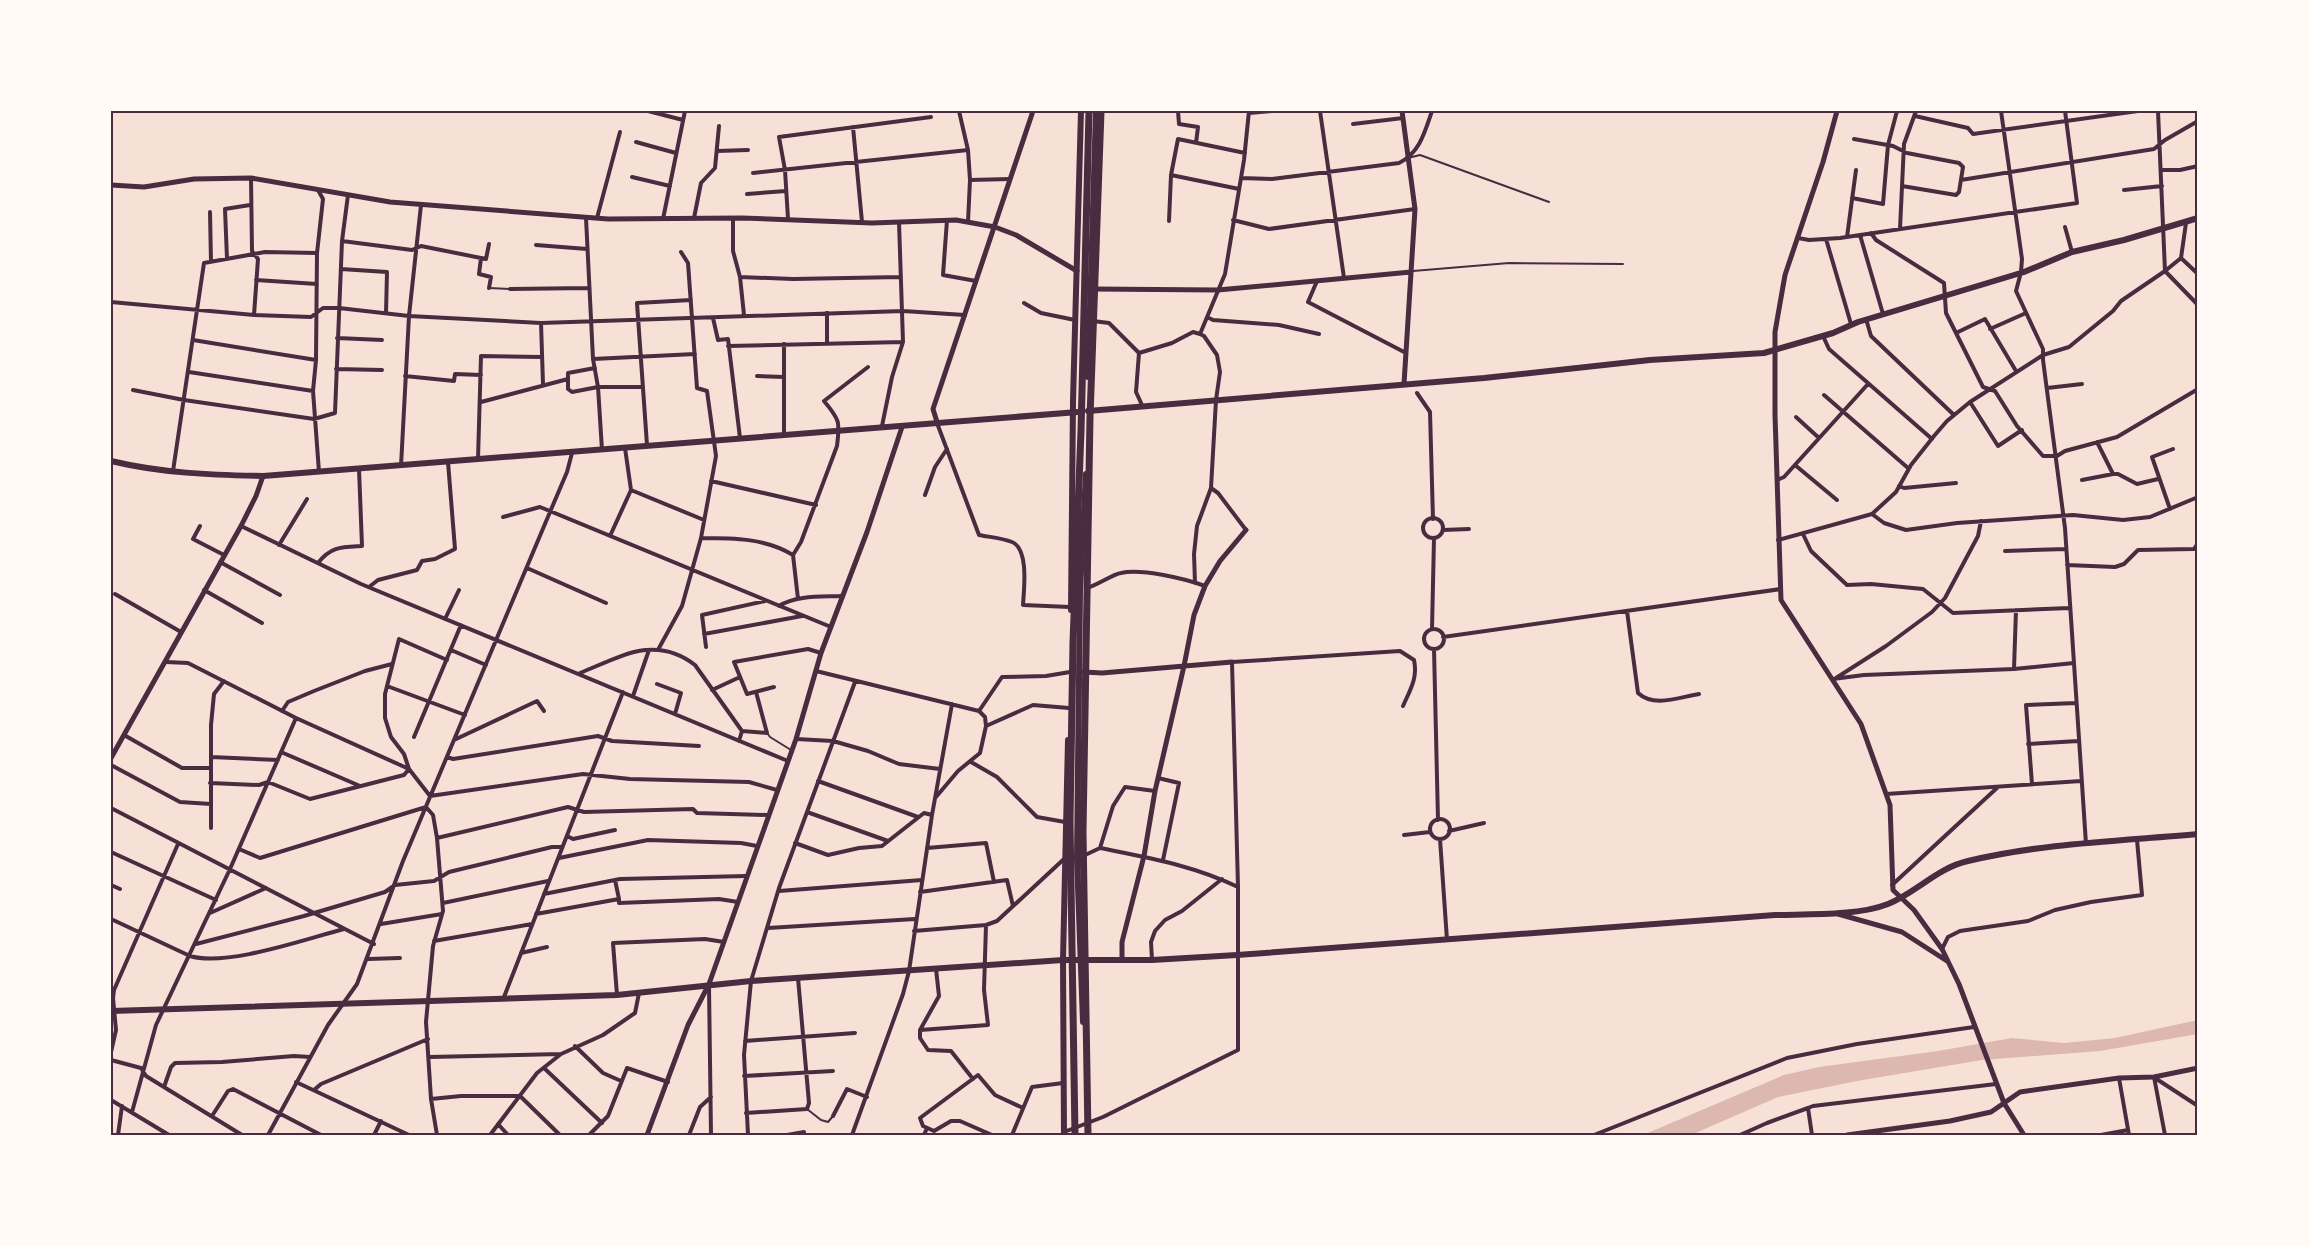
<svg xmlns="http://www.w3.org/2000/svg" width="2309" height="1246" viewBox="0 0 2309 1246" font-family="'Sofia Sans Condensed',sans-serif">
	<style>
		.water { fill: #dcb8b0 }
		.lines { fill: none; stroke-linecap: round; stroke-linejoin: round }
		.service { stroke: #4a2c40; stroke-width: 2 }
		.minor { stroke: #4a2c40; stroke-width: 4 }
		.tertiary { stroke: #4a2c40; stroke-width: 5 }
		.secondary { stroke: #4a2c40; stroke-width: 6 }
		.primary { stroke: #4a2c40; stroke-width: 6 }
		.trunk { stroke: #4a2c40; stroke-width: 7 }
		.neatline { fill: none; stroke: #4a2c40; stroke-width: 2 }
	</style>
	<rect width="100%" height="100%" fill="#f7e1d7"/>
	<path class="water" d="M2198,1020V1034L2100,1051L1982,1060L1857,1081L1778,1097L1691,1135H1643L1784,1075L1819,1067L1938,1051L2012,1038L2064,1043L2115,1038Z"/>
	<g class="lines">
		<path class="service" d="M1408,158L1420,155L1549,202
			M1413,271L1509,263L1623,264
			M489,288L510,289
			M767,733L770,737L791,750
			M807,1109L821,1120L828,1122L833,1116"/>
		<path class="minor" d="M648,111L683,120
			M959,111L968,150L970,180L968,222
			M1178,111L1179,124L1198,127L1196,143
			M1320,111L1344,278
			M2001,111L2022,259L2021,272L2016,291L2043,349V360L2065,528L2086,844
			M2158,111L2165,271L2198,305
			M1249,113L1272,111
			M1915,116L1968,128L1973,134L2138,111
			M1353,124L1403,118
			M853,127L862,222
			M1854,139L1893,146L1907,153L1959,163L1963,167L1959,192L1956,195L1902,186
			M636,142L676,153
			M717,151L748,150
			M2161,170H2180L2198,166
			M753,173L968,150
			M1171,175L1239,189
			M632,177L670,186
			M251,178L252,251L258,259L254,315
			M1241,178L1272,179L1399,163C1420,153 1425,131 1432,111
			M970,180L1010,179
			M1961,180L2154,149L2165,140L2198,121
			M318,190L323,199L317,253L316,360L313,391L319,472
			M2124,190L2162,186
			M747,194L786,191
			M1852,198L1883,204L1888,145L1897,111
			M210,212L211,262
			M586,218L593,359L598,387L602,450
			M597,218L620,132
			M694,218L701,183L715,168L719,126
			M733,218V251L740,277L744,315
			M663,219L685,111
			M788,219L785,170L779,137L931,117
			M947,220L943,275L976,281
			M1233,220L1269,229L1415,209
			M1169,221L1171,175L1178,139L1245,153
			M2186,223L2181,258L2198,274
			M2065,227L2072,252
			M1900,229L1904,144L1916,111
			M1871,233L1876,240L1944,283L1946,313L1983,387L1995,391L2017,426L2043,456H2057L2065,451L2117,437L2198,389
			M1860,235L1883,314
			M1847,237L1856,170
			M1798,238L1809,240L1840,238L2077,203L2065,111
			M1826,239L1851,324
			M342,241L412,250L421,246L486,259L489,244
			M536,245L587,249
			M481,258L479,274L491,277L489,288
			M227,259L225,209L250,205
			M341,269L387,272L386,313
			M740,277L793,279L901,277
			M256,280L317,284
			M1317,281L1308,302L1406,353
			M510,289L589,288
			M111,302L254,315L311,317L323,308H339L409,316L541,323L903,311L965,315
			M1024,303L1041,313L1075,320
			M1207,317L1213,320L1279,325L1319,334
			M713,318L718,340L728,339L740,438
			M1866,319L1871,336L1954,415
			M1093,321L1109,323L1139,353L1136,392L1142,405
			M541,323L543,384
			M1990,329L2026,313
			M1956,333L1985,319L2016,371
			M1200,334L1225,274L1244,160L1249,111
			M1823,336L1829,349L1932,439
			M337,338L382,340
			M193,340L316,360
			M827,343V313
			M784,344V435
			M728,346L903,342
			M1139,353L1172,343L1193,332L1200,334
			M593,359L695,354
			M595,368L568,373V389L572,392L598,387H642
			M336,369L382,370
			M189,372L313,391
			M405,376L454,381L455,374L481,375
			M757,376L784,377
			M2047,388L2082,384
			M133,390L184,400L314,419L335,413L342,241L348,195
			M1417,393L1430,412L1433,519
			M1824,395L1908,468
			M481,402L568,379
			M1970,402L1998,446L2022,430
			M1796,417L1819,438
			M937,423L979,535C989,537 1002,538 1012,542C1029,549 1024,589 1023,605L1070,607
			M882,426L892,377L903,342L899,222
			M2097,442L2113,474H2118L2137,484L2158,479
			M647,445L637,303L691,300
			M478,459L481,356L542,357
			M1795,465L1837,500
			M401,466L409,316L421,205
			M173,471L204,263L265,252L317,253
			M1777,480L1784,477L1868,384
			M2082,480L2113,474
			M711,481L816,505
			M1899,486L1904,488L1956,483
			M1211,488L1218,493L1246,530
			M631,490L704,520
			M925,495L935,467L947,449
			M2170,509L2152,457L2173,449
			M1872,514L1884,523L1906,530L1957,523L2073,515L2123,520L2150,517L2198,497
			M503,517L540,507L831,627
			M1423 528a10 10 0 1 1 20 0a10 10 0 1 1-20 0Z
			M200,526L193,539L224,555
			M241,526L361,584L788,761
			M1443,530L1469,529
			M1803,534L1811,551L1847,585L1871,584L1923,589L1953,613L2069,608
			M610,536L631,490L625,448
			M701,538C733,538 765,538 793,555L798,599
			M1778,540L1872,514L1896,492L1911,465L1934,436L1947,421L1970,402L2043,355L2069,347L2113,311L2121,301L2165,271L2181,258
			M279,545L307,499
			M2005,551L2066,549
			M793,555L801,542L837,446C840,422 840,420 824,401L868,367
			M220,562L280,595
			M318,563C331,546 342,547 362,546L359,469
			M2067,565L2115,567L2124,564L2138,550L2194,549L2198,543
			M527,568L606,603
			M1195,583L1194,554L1197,526L1211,488L1216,400L1220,372L1217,355L1204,336L1200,334
			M369,587L378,580L417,570L422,561L435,559L455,549L448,462
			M1087,588C1098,585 1113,574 1121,573C1141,568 1186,579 1205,586
			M204,590L262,623
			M115,594L181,632
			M779,606C796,595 822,597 842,596
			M1627,611L1638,693C1654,708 1680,697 1699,694
			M445,619L459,590
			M1432,629L1434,538
			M1424 639a10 10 0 1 1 20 0a10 10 0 1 1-20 0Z
			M704,634L802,616
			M1443,637L1781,589
			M706,647L702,615L765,601
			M659,648L682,606L701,538L716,456L707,391L697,388L688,263L681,252
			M1434,649L1438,820
			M451,650L486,665
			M166,662L188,663L296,718L409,769L430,796L583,774L630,779L749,782L777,790
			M2014,669L2016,610
			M816,671L979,711
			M580,673C620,657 655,634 695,665L742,731L739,741
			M1836,678L1886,646L1932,612L1945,598L1978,536L1981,521
			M1833,679L1864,675L2014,669L2074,663
			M657,684L681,693L675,714
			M387,686L465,715
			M774,687L747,694L734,662L808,649L821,653
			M712,690L740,677
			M633,696L649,650
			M282,711L288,702L314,691L365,671L392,664
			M979,711L1002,677L1046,676L1070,672
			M979,711L985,717L986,726
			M742,731L767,733L756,692
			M124,735L182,768H211
			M414,737L461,625
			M796,739L833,741L868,751L899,764L940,769
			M454,740L537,701L544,711
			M2028,744L2078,741
			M281,752L360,786
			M211,757L278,760
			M447,757L453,759L598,736L612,741L699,746
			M971,762L997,777L1037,817L1065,822
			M111,765L180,802L211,804
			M1158,778L1179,783L1163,860
			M818,781L918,817
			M210,783L259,785L268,782L310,799L404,775L409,769L404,754L391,737L385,718V694L399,639L447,660
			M2032,784L2026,705L2076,703
			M1886,794L2081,781
			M936,797L958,771L980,753L986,726L1033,705L1069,708
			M111,808L374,944
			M807,812L888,841
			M1430 829a10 10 0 1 1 20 0a10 10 0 1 1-20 0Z
			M211,828V725L214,694L224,681
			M1449,831L1484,823
			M1404,835L1430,832
			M567,836L573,839L615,830
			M437,838L568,807L584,812L693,809L697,813L767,815
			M1440,839L1447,940
			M795,843L828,855L859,848L882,846L924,813L932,815
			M927,848L986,843L994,882
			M1100,848C1149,858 1192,865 1238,887
			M239,849L260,858L426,807L433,815L437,838L443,911L433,946L426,1022L431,1099L437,1135H490
			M111,852L216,900
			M1083,856L1100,848L1113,806L1125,787L1155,791
			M559,858L648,840L741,843L757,846
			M615,880L619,899
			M111,885L120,889
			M1892,885L1998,787
			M779,891L922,880
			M920,892L1007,880L1013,906
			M544,894L620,879L746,876
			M443,903L548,881
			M210,913L266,888
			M536,914L619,899V903L719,899L738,902
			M111,919L190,956C227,967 305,939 344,929
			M381,924L442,914
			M768,928L915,919
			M914,931L986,925
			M434,941L532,924
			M196,944L304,916L385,892L395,885L434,881L449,872L552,847H562
			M1942,949L1948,937L1960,931L2028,921L2055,910L2091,902L2142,895L2137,840
			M521,953L547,947
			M368,959L400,958
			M1152,960L1151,942L1155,931L1165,920L1182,911L1222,879
			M936,969L939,996L920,1030V1038L928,1050L951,1051L973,1079
			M709,986L711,1135
			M617,995L613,943L705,939L724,942
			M504,997L623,692
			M920,1030L988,1025L984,990L986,925L997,921L1064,859
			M745,1041L855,1033
			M575,1046L603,1073L621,1081
			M111,1052L116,1030L113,998L114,990L178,844
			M429,1057L561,1054
			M111,1060L141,1068L146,1076L242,1135
			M544,1068L602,1123
			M744,1076L833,1071
			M2154,1077L2165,1135
			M2119,1078L2129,1135
			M2155,1078L2198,1106
			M296,1082L409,1135
			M164,1087L171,1067L175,1063L222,1062L294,1056L310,1057
			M314,1090L321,1084L428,1039
			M431,1099L461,1096H520L560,1135
			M111,1100L169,1135
			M132,1112L156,1025L230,869L296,718
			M746,1113L807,1109L809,1103L798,978
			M212,1116L228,1091L233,1089L321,1135
			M833,1116L847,1089L867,1097
			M498,1124L508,1135
			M1064,1132L1103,1117L1238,1050V887L1232,662L1400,651L1414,660C1418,678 1410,690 1403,706
			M118,1135L122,1106
			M268,1135L328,1025L357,984L403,861L550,512L567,472L572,453
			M374,1135L381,1121
			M490,1135L537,1073L561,1054L603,1035L635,1013L639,993
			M589,1135L608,1116L627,1068L668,1082
			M689,1135L700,1107L711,1097
			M748,1135L744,1055L751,981L779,888L855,682
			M787,1135L804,1132
			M852,1135L903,994L909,971L932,815L952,704
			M924,1135L927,1128
			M992,1135L960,1121H951L934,1131L923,1126L920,1118L978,1075L995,1095L1023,1108
			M1012,1135L1032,1087L1063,1083
			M1594,1135L1787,1058L1857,1044L1974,1027
			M1740,1135L1767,1123L1808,1108
			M1812,1135L1808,1108L1813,1106L1996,1084
			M2101,1135L2128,1130"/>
		<path class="tertiary" d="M1402,111L1415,209L1404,384
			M1837,111L1823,162L1785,275L1775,332V415L1781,600L1861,724L1890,805L1893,890L1914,910L1942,949L1959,984L2004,1103L2024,1135
			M111,185L144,187L194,179L251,178L390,202L608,219L742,218L872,223L956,220L995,227L1016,235L1077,271
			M1093,289L1218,290L1411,272
			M937,422L933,409L1033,111
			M1084,672L1102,673L1232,662
			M111,758L241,526L256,496L263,476
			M1838,914L1902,932L1947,961
			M1122,959V942L1144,856L1155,791L1184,666L1194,615L1205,586L1220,561L1246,530
			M647,1135L688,1025L709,984L796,739L821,653L867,532L902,427
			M1847,1135L1950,1121L1991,1112L2020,1092L2119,1078L2154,1077L2198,1068"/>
		<path class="secondary" d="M1088,411L1484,378L1650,360L1764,353L1833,333L1858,322L2024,272L2072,252L2124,240L2198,218
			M111,461C161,473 211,475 263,476L1078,412
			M111,1011L617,995L751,981L1063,960H1152L1237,955L1775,915C1809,914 1858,916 1888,904C1917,892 1937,868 1968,861C2043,843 2121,841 2198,834"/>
		<path class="primary" d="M1088,377L1096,111
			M1071,610L1073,401L1081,111
			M1083,1022L1077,859L1080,590L1086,474
			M1064,1135L1063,960L1068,740"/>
		<path class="trunk" d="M1075,1135L1070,821L1073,642L1081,431L1089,111
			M1088,1135L1083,832L1090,417L1101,111"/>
	</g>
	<rect width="2309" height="1246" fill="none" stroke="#fffaf5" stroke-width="225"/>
	<rect x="112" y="112" width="2084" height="1022" class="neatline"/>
</svg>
